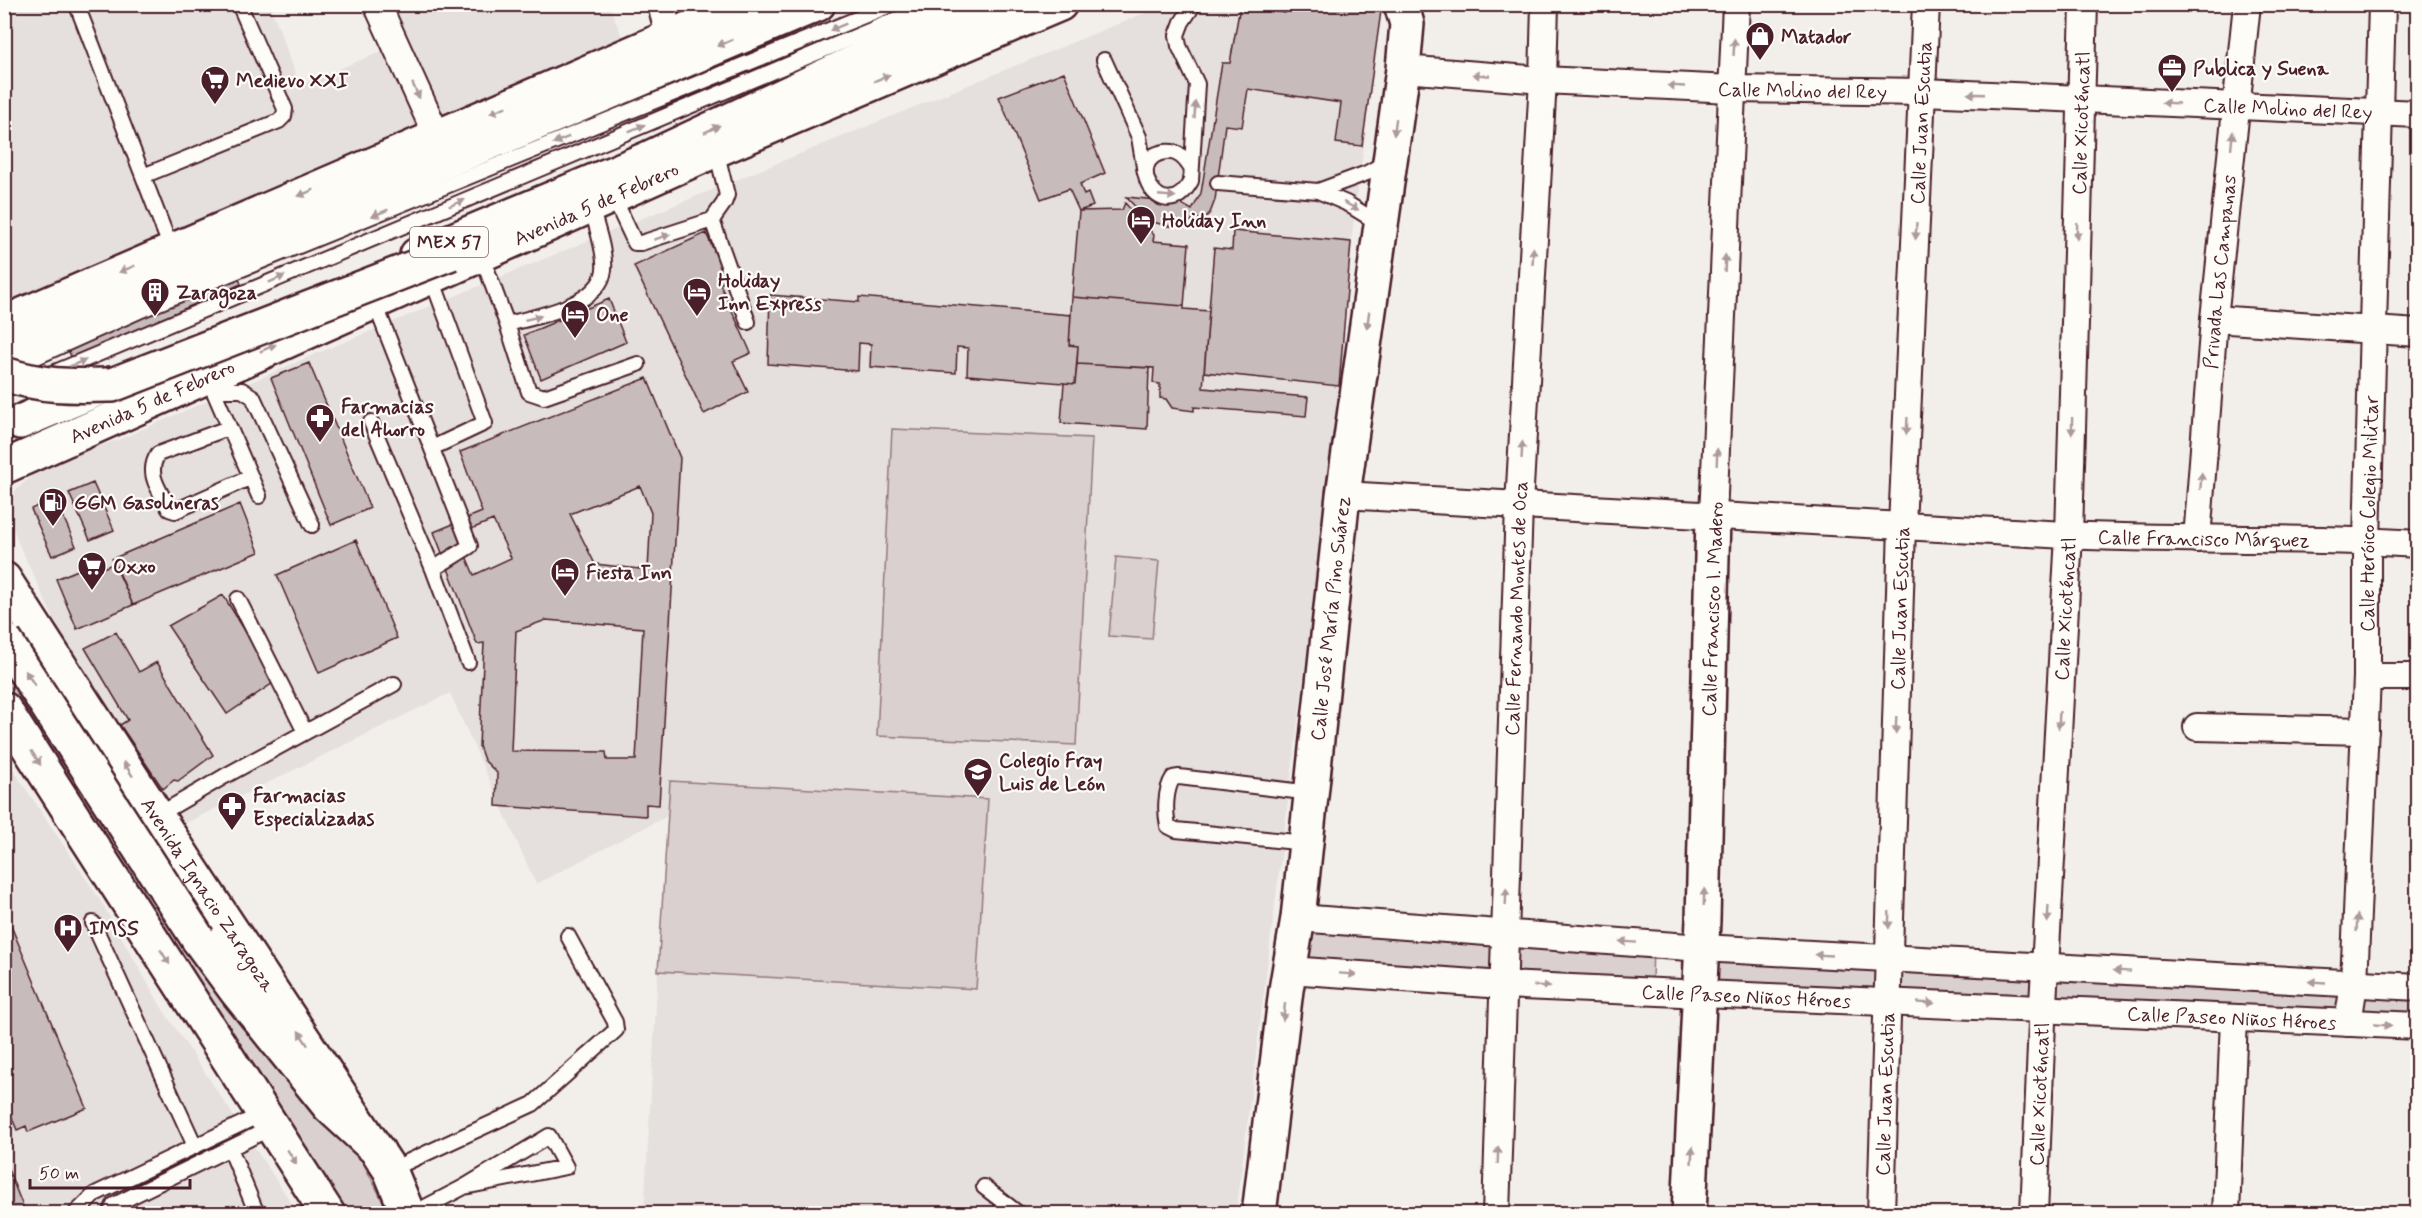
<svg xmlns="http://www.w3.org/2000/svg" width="2422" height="1218" viewBox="0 0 2422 1218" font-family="Mynerve,sans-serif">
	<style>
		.built { fill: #e5dfdd }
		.green { fill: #d9d0cf; stroke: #92787d; stroke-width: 1.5 }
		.building { fill: #c8bbbb; stroke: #4a1f2b; stroke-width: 1.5; fill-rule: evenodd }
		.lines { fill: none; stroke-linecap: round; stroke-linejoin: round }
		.service-casing { stroke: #4a1f2b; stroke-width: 18 }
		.minor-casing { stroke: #4a1f2b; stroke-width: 30 }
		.tertiary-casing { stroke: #4a1f2b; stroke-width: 38 }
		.secondary-casing { stroke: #4a1f2b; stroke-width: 38 }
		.trunk-casing { stroke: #4a1f2b; stroke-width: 38 }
		.service { stroke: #fdfcf7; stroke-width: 14 }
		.minor { stroke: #fdfcf7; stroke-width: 26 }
		.tertiary { stroke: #fdfcf7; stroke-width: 33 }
		.secondary { stroke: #fdfcf7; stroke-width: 33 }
		.trunk { stroke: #fdfcf7; stroke-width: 33 }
		.secondary-bridge-casing { stroke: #4a1f2b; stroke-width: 38; stroke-linecap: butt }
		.trunk-bridge-casing { stroke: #4a1f2b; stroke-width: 38; stroke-linecap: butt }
		.secondary-bridge { stroke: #fdfcf7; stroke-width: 33 }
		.trunk-bridge { stroke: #fdfcf7; stroke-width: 33 }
		.oneway { fill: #ac999b }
		.labels { text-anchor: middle; stroke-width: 4.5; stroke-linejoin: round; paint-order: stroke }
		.shield { fill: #fdfcf7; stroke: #806168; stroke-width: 1.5 }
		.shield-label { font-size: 18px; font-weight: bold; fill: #4a1f2b }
		.poi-label { font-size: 20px; font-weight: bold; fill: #4a1f2b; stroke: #fdfcf7; text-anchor: start }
		.street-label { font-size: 20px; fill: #4a1f2b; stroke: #fdfcf7 }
	</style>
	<rect width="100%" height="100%" fill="#f2efeb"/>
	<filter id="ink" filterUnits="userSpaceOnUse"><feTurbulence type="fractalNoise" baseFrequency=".0167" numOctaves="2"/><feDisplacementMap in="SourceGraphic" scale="12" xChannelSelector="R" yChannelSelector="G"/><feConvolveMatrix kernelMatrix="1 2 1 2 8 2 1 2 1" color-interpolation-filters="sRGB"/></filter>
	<g filter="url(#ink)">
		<path class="built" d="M5,5H270L300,85L395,46L377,5H609L629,54L5,323Z
			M1164,5H1382L1351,242L1332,453L1236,1213H644L667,816L536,884L450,693L184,824L63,639L18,542L8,512L16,490L47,462L118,440L313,355L604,234Z
			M4,756L100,900L162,1008L298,1213H5Z"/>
		<path class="green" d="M892,429L1092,438L1076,745L877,736Z
			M1116,557L1159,561L1152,639L1109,636Z
			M4,605L347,1132L389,1213H342L35,731L5,688Z
			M670,781L988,799L976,989L658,971Z
			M1307,933L1653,946L1652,981L1303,976Z
			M1702,948L2417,987L2418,1026L1700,993Z"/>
		<path class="building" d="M1287,4H1382L1362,146L1336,143L1341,103L1248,89L1242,127L1225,125L1215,200L1210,213L1201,222L1196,217L1183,227L1168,226L1149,221L1126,197L1178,202L1192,210L1201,193L1222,63H1230L1240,6L1285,13Z
			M1064,72L1105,173L1080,184L1084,195L1088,193L1093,206L1079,211L1069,189L1041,199L999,97Z
			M1125,203L1154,235L1153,241L1189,244L1184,306L1072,297L1079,211L1122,210Z
			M1233,231L1351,242L1339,386L1204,372L1214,248L1232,250Z
			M706,233L727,280L720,284L751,353L733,361L748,392L704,414L634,266Z
			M238,276L241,284L72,358L68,350Z
			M770,295L859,302V297L1071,315L1069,345L1078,346L1075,384L967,375L968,348L957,347L956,373L870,367L871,344L859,343L858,371L768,364Z
			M1072,297L1184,306V309L1209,311L1203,388L1308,397L1306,416L1194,407V411L1172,408L1166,399L1160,398V384L1153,383L1154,368L1077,364L1078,346L1069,345Z
			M609,299L626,342L541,379L524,335Z
			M309,363L370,508L331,525L271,378Z
			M1077,364L1149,368L1147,429L1061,423L1064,383L1075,384Z
			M647,378L680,458L659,805L646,804V816L496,806L497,773L484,760L479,746L484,643L477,644L434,532L482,512L460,452ZM640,486L651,513L648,570L595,564L570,514ZM493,520L511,558L474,575L457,535ZM546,620L643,628L636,760H607L606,752L511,751L516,631Z
			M93,483L114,530L90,540L69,493Z
			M55,498L76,546L52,556L31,509Z
			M240,504L259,552L133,605L112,559Z
			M356,540L397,638L319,673L277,575Z
			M115,563L133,605L77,629L56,579L85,567L88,574Z
			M223,595L276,681L227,714L168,626Z
			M116,632L139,672L157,662L213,755L178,781L174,780L163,789L120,725L128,720L85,648Z
			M4,909L87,1108L28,1132L26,1126L17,1130L4,1099Z
			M4,1159L26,1214H4Z"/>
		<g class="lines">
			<g class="service-casing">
				<path id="service" d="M78,4V8L172,251
					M1104,60L1139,137L1145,173
					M1191,168C1185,159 1178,150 1165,152C1121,158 1163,232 1191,181L1197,84L1179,46L1177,35L1182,22L1194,4
					M143,176L279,121L284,116L285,109L239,4
					M1218,183L1318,191L1346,203L1380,224
					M1318,191L1367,173L1388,161
					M613,196L635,243H641L712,220L724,203L727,195L716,150
					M712,220L748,322
					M481,254L507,324C536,317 600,305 604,270C606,252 595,223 591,206
					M431,276L485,423L432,448
					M374,301L470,546L433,569
					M507,324L529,392L544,397L638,364
					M7,370L139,311L893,4
					M48,375L933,4
					M211,385L259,496
					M214,390H242L253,397L312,525
					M371,422L433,569L468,662
					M228,428L158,454C145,474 160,490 169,509L175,511L249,478
					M238,599L305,732
					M158,815L225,776L394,684
					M1306,843L1176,830L1168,826C1165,812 1165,790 1173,778L1179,777L1311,793
					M93,923L195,1146
					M549,1136L566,1167L464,1187Z
					M230,1148L257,1214
					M390,1170L533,1104L616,1030L615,1022L568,936
					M984,1187L1019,1214
					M75,1214L95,1194L264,1113
					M110,1214L114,1205L273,1127
					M412,1214L464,1187"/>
			</g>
			<g class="minor-casing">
				<g id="minor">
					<path d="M377,4L437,136"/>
					<path d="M661,4L669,36"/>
					<path id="s1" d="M1403,69L1543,80L1732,89L1923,92L2418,114"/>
					<path d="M2214,319L2418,333"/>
					<path id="s2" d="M1343,495C1584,508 1825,523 2066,535C2183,541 2301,536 2418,544"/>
					<path d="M1713,516L1736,4"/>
					<path id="s3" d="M2197,539L2214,319L2247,4"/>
					<path d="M2367,677H2418"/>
					<path d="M2197,727L2365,731"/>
					<path d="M1298,918L1702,948L2418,987"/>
					<path id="s4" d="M1289,970L1503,985L2418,1026"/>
					<path id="s5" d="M2348,1023L2354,984L2367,677V540L2382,4"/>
					<path id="s6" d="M1496,1214L1519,505L1543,80L1545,4"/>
					<path id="s7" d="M1881,1214L1902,526L1926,4"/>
					<path id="s8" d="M2034,1214L2042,1022L2069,535L2084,4"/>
					<path d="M2226,1214L2234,1018"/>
				</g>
			</g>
			<g class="tertiary-casing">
				<path id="tertiary" d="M1689,1214L1703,920L1713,516"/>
			</g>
			<g class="secondary-casing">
				<g id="secondary">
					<path d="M4,323L716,17"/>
					<path id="s9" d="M4,467L716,150L1060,4"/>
					<path id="s10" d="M4,579L191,869L390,1170L408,1214"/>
					<path d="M4,709L328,1214"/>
					<path id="s11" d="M1259,1214L1286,990L1298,918L1343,495L1403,69L1407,24L1401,4"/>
				</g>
			</g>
			<g class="trunk-casing">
				<path id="trunk" d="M688,29L759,11
					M417,255L649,158L874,53L992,4
					M4,348L818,4
					M20,422L110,384
					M198,939L237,992L329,1106L378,1151"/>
			</g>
			<use href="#service" class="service"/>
			<use href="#minor" class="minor"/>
			<use href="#tertiary" class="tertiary"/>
			<use href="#secondary" class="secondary"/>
			<use href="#trunk" class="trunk"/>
			<g class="secondary-bridge-casing">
				<path id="secondary-bridge" d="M4,374C44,387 70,386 112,385L451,253"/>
			</g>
			<g class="trunk-bridge-casing">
				<path id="trunk-bridge" d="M4,639L198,939"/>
			</g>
			<use href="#secondary-bridge" class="secondary-bridge"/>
			<use href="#trunk-bridge" class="trunk-bridge"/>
		</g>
		<defs><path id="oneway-solid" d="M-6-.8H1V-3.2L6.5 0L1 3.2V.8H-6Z" transform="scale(1.5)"/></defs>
		<g class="oneway">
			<use href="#oneway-solid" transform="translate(838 27) rotate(158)"/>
			<use href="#oneway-solid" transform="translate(725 43) rotate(157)"/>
			<use href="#oneway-solid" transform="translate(1734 47) rotate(-87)"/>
			<use href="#oneway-solid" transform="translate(1481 75) rotate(-175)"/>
			<use href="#oneway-solid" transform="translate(882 78) rotate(-22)"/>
			<use href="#oneway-solid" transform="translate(1676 86) rotate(-177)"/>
			<use href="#oneway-solid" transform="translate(416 91) rotate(65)"/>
			<use href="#oneway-solid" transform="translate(1976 94) rotate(-178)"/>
			<use href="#oneway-solid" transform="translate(2170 103) rotate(-177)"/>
			<use href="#oneway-solid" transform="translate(498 110) rotate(157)"/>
			<use href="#oneway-solid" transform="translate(1195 110) rotate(-86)"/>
			<use href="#oneway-solid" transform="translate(1395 127) rotate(98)"/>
			<use href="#oneway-solid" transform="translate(637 128) rotate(-22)"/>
			<use href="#oneway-solid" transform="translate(712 129) rotate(-25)"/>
			<use href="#oneway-solid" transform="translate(561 140) rotate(158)"/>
			<use href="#oneway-solid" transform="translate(2232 140) rotate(-84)"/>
			<use href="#oneway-solid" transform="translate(306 193) rotate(157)"/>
			<use href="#oneway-solid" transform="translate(1167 196) rotate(5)"/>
			<use href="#oneway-solid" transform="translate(457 203) rotate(-23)"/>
			<use href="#oneway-solid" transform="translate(1351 206) rotate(28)"/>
			<use href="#oneway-solid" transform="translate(380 213) rotate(158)"/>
			<use href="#oneway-solid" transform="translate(1916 231) rotate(93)"/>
			<use href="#oneway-solid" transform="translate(2077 231) rotate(91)"/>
			<use href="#oneway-solid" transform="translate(662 237) rotate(-18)"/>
			<use href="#oneway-solid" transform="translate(1533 256) rotate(-87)"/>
			<use href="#oneway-solid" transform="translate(1725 263) rotate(-88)"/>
			<use href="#oneway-solid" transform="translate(127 269) rotate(157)"/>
			<use href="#oneway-solid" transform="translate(277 279) rotate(-24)"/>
			<use href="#oneway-solid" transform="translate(533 318) rotate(-13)"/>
			<use href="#oneway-solid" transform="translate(1368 320) rotate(98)"/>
			<use href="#oneway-solid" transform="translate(268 348) rotate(-24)"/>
			<use href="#oneway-solid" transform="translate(78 363) rotate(-22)"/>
			<use href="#oneway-solid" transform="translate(1907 426) rotate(93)"/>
			<use href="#oneway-solid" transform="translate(2072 426) rotate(91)"/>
			<use href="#oneway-solid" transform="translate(1522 450) rotate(-87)"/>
			<use href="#oneway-solid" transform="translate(1717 457) rotate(-88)"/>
			<use href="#oneway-solid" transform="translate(2201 481) rotate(-85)"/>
			<use href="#oneway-solid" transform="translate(30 678) rotate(-123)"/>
			<use href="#oneway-solid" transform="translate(2059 720) rotate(93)"/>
			<use href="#oneway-solid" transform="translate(1896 725) rotate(92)"/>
			<use href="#oneway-solid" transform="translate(36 758) rotate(57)"/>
			<use href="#oneway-solid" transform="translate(128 769) rotate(-123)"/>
			<use href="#oneway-solid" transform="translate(1506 897) rotate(-88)"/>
			<use href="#oneway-solid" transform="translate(1704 897) rotate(-88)"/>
			<use href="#oneway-solid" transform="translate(2048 914) rotate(93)"/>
			<use href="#oneway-solid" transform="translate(1889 920) rotate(92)"/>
			<use href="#oneway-solid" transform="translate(2357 923) rotate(-87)"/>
			<use href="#oneway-solid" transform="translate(1628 942) rotate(-176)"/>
			<use href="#oneway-solid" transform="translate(1823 955) rotate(-177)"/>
			<use href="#oneway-solid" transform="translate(165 957) rotate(58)"/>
			<use href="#oneway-solid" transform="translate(2122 971) rotate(-176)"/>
			<use href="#oneway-solid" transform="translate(1348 974) rotate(4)"/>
			<use href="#oneway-solid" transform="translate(2317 982) rotate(-177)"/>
			<use href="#oneway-solid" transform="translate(1542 986) rotate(2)"/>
			<use href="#oneway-solid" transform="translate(1926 1003) rotate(3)"/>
			<use href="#oneway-solid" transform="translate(1284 1012) rotate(97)"/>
			<use href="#oneway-solid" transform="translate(2383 1025) rotate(3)"/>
			<use href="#oneway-solid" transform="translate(303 1038) rotate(-123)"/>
			<use href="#oneway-solid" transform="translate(1498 1155) rotate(-88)"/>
			<use href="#oneway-solid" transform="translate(1692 1155) rotate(-87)"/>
			<use href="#oneway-solid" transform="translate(292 1157) rotate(58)"/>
		</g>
	</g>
	<defs>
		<g id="shop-pin" transform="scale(1.5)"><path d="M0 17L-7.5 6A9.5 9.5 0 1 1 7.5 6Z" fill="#4a1f2b" stroke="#fdfcf7"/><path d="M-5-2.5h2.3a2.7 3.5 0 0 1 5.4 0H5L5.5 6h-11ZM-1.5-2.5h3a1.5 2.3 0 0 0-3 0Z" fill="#fff"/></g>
		<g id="office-pin" transform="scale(1.5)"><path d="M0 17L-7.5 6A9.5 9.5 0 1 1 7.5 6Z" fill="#4a1f2b" stroke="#fdfcf7"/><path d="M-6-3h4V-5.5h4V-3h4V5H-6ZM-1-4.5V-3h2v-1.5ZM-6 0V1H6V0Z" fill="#fff"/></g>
		<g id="supermarket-pin" transform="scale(1.5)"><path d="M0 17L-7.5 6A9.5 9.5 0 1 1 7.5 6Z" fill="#4a1f2b" stroke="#fdfcf7"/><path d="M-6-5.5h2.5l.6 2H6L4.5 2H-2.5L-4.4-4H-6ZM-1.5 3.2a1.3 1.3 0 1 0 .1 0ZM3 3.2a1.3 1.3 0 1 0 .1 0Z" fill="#fff"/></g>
		<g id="hotel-pin" transform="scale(1.5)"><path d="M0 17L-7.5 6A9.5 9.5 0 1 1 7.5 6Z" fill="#4a1f2b" stroke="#fdfcf7"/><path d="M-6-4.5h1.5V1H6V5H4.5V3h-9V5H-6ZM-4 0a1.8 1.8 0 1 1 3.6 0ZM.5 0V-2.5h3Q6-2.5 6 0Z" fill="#fff"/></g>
		<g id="building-pin" transform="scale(1.5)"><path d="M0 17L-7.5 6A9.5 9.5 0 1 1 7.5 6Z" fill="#4a1f2b" stroke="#fdfcf7"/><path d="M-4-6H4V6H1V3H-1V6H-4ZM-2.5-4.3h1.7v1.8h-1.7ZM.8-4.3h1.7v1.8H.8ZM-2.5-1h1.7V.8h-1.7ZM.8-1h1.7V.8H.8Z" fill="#fff"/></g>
		<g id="pharmacy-pin" transform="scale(1.5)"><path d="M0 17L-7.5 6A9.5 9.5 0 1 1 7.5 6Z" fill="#4a1f2b" stroke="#fdfcf7"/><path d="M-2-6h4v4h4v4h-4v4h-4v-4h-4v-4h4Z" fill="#fff"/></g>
		<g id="fuel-pin" transform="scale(1.5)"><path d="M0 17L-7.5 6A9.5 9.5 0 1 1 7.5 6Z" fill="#4a1f2b" stroke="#fdfcf7"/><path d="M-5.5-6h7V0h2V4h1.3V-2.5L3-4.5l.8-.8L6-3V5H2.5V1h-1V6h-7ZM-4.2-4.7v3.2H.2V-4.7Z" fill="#fff"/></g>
		<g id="school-pin" transform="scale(1.5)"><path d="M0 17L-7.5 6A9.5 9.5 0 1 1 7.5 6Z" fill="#4a1f2b" stroke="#fdfcf7"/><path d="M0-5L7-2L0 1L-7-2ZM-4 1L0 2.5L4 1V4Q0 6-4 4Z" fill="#fff"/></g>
		<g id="hospital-pin" transform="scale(1.5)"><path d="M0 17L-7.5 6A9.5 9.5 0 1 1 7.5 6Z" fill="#4a1f2b" stroke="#fdfcf7"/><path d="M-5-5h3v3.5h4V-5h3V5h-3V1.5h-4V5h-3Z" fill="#fff"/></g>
	</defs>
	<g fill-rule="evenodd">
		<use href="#shop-pin" x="1760" y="36"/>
		<use href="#office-pin" x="2172" y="68"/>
		<use href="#supermarket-pin" x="215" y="80"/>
		<use href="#hotel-pin" x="1141" y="220"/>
		<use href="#building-pin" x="155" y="292"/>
		<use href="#hotel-pin" x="697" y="292"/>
		<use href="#hotel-pin" x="575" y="314"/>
		<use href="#pharmacy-pin" x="320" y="418"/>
		<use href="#fuel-pin" x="53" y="502"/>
		<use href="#supermarket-pin" x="92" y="566"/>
		<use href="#hotel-pin" x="565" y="572"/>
		<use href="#school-pin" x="978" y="772"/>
		<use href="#pharmacy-pin" x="232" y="806"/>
		<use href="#hospital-pin" x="68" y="928"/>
	</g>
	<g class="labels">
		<rect class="shield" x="410" y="227" width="78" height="30" rx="4.5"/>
		<g class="shield-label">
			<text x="449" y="248">MEX 57</text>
		</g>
		<g class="poi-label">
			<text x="1781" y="43">Matador</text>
			<text x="2193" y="75">Publica y Suena</text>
			<text x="236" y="87">Medievo XXI</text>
			<text x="1162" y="227">Holiday Inn</text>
			<text x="718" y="287">Holiday<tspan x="718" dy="23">Inn Express</tspan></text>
			<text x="176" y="299">Zaragoza</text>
			<text x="596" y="321">One</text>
			<text x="341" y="413">Farmacias<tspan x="341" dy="23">del Ahorro</tspan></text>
			<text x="74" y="509">GGM Gasolineras</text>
			<text x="113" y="573">Oxxo</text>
			<text x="586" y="579">Fiesta Inn</text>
			<text x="999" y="767">Colegio Fray<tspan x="999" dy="23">Luis de León</tspan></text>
			<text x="253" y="802">Farmacias<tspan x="253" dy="23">Especializadas</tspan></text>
			<text x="89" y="935">IMSS</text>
		</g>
		<g class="street-label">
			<text dy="7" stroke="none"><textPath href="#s1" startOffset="400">Calle Molino del Rey</textPath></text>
			<text dy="7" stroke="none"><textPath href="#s1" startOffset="886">Calle Molino del Rey</textPath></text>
			<text dy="7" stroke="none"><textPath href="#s7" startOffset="1092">Calle Juan Escutia</textPath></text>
			<text dy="7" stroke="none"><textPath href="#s8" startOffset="1092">Calle Xicoténcatl</textPath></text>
			<text dy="7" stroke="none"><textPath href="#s9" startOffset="648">Avenida 5 de Febrero</textPath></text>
			<text dy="7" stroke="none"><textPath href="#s3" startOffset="268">Privada Las Campanas</textPath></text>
			<text dy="7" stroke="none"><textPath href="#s9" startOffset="162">Avenida 5 de Febrero</textPath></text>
			<text dy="7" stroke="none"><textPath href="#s5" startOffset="510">Calle Heróico Colegio Militar</textPath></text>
			<text dy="7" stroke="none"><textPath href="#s2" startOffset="862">Calle Francisco Márquez</textPath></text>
			<text dy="7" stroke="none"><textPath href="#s6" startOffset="606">Calle Fernando Montes de Oca</textPath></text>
			<text transform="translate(1712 609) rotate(-88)" y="7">Calle Francisco I. Madero</text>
			<text dy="7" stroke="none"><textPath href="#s7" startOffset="606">Calle Juan Escutia</textPath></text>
			<text dy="7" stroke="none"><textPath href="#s8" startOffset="606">Calle Xicoténcatl</textPath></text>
			<text dy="7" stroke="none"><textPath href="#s11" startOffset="600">Calle José María Pino Suárez</textPath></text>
			<text dy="7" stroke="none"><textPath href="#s10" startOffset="376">Avenida Ignacio Zaragoza</textPath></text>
			<text dy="7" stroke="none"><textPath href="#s4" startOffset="458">Calle Paseo Niños Héroes</textPath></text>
			<text dy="7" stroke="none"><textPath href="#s4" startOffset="944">Calle Paseo Niños Héroes</textPath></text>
			<text dy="7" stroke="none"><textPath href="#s7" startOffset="120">Calle Juan Escutia</textPath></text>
			<text dy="7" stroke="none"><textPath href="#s8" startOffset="120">Calle Xicoténcatl</textPath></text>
		</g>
	</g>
	<rect width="2422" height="1218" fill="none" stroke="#fdfcf7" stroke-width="24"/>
	<rect x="12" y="12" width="2398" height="1194" fill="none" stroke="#4a1f2b" stroke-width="2" filter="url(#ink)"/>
	<path d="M30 1179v9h160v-9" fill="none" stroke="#4a1f2b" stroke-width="3"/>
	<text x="39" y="1179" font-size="18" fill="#4a1f2b" stroke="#fdfcf7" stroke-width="4.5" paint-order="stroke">50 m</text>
</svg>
